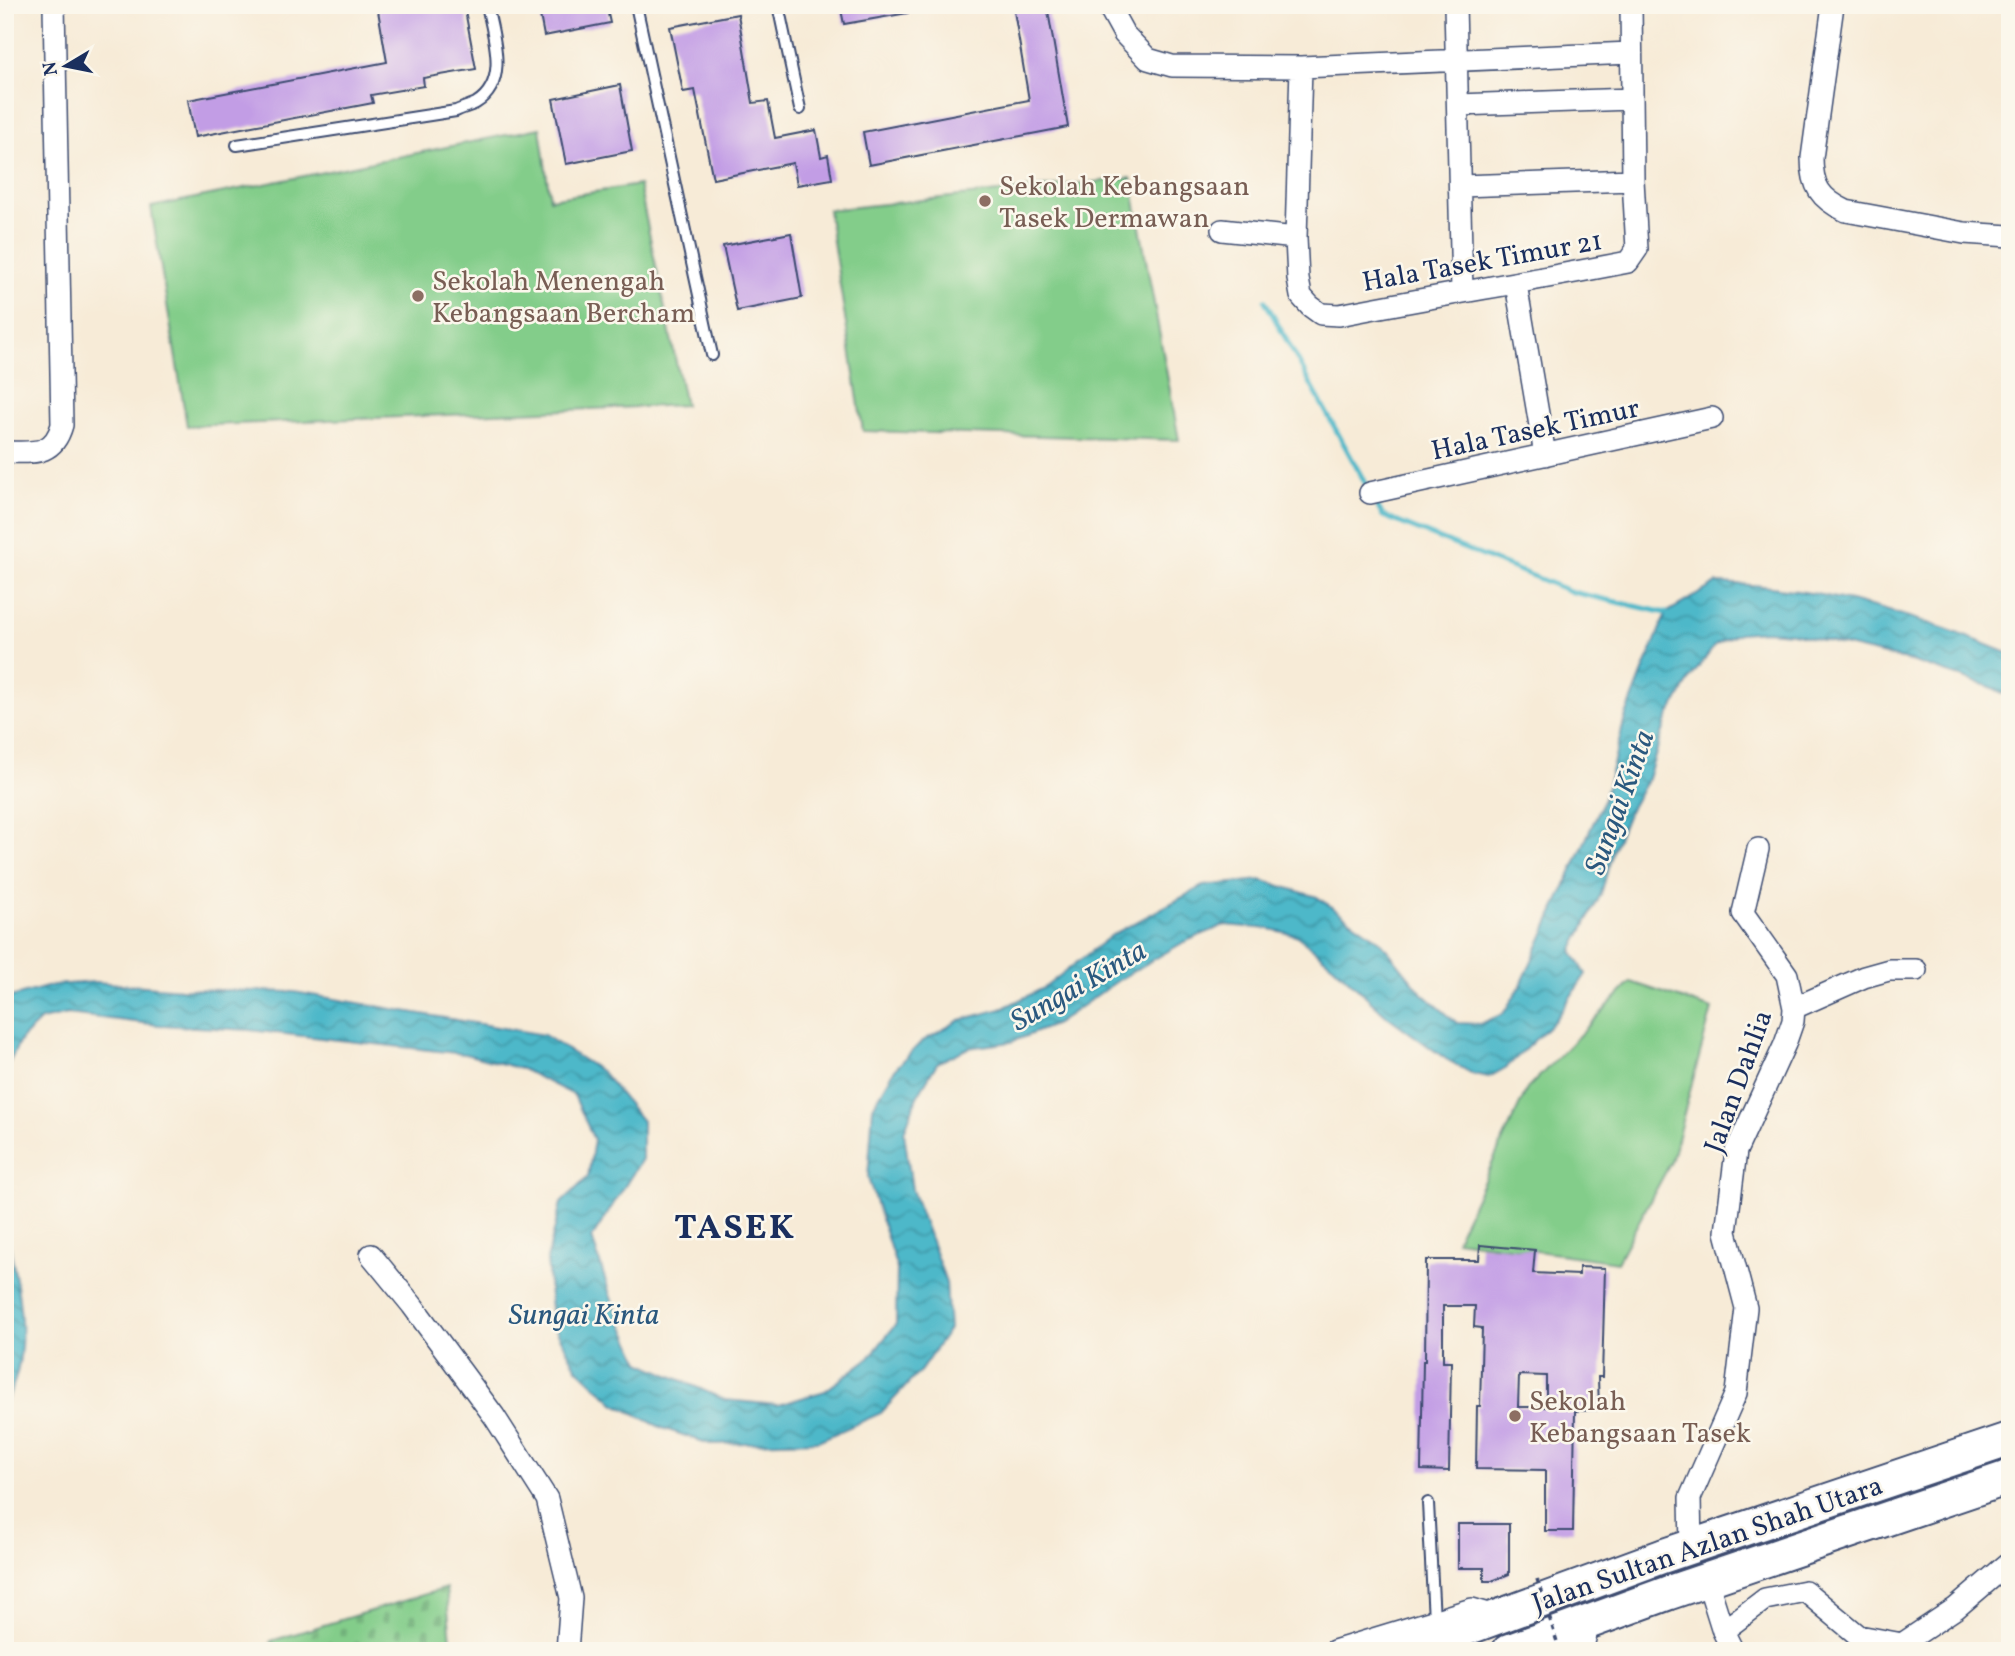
<svg xmlns="http://www.w3.org/2000/svg" width="2015" height="1656" viewBox="0 0 2015 1656" font-family="Vollkorn,serif">
	<style>
		.cemetery { fill: url(#cemetery-stones); stroke: #4f7e74; stroke-width: 2 }
		.pitch { fill: #83cd8a; stroke: #4f7e74; stroke-width: 2 }
		.water { fill: url(#water-waves); stroke: #347494; stroke-width: 2 }
		.lines { fill: none; stroke-linecap: round; stroke-linejoin: round }
		.stream { stroke: #4db8c9; stroke-width: 5 }
		.building { fill: #c29de5; fill-rule: evenodd }
		.service-casing { stroke: #3c4b70; stroke-width: 14 }
		.minor-casing { stroke: #3c4b70; stroke-width: 24 }
		.primary-casing { stroke: #3c4b70; stroke-width: 37 }
		.service { stroke: #fff; stroke-width: 10 }
		.minor { stroke: #fff; stroke-width: 21 }
		.primary { stroke: #fff; stroke-width: 33 }
		.path-bridge { stroke: #3c4b70; stroke-width: 3.5; stroke-dasharray: 5 5; stroke-linecap: butt }
		.education-dot { fill: #8d6e63; stroke: #fbf7ec; stroke-width: 2.5 }
		.labels { text-anchor: middle; stroke-width: 5; stroke-linejoin: round; paint-order: stroke }
		.education-label { font-size: 28px; fill: #785e54; stroke: #fbf7ec; text-anchor: start }
		.street-label { font-size: 28px; fill: #1b2f5e; stroke: #fbf7ec }
		.water-label { font-size: 30px; font-style: italic; fill: #2a587e; stroke: #fbf7ec }
		.district-label { font-size: 35px; font-weight: bold; letter-spacing: 2px; fill: #1b2f5e; stroke: #fbf7ec }
	</style>
	<defs>
		<pattern id="cemetery-stones" width="16" height="16" patternUnits="userSpaceOnUse" patternTransform="scale(1.75)"><rect width="16" height="16" fill="#83cd8a"/><path d="M2 7V4a2 2 0 0 1 4 0v3zM10 15v-3a2 2 0 0 1 4 0v3z" fill="#71b07a"/></pattern>
		<pattern id="water-waves" width="16" height="10" patternUnits="userSpaceOnUse" patternTransform="scale(1.75)"><rect width="16" height="10" fill="#4db8c9"/><path d="M0 5q4-4 8 0t8 0" fill="none" stroke="#3f96a6"/></pattern>
	</defs>
	<rect width="100%" height="100%" fill="#fbf7ec"/>
	<filter id="ink" filterUnits="userSpaceOnUse"><feTurbulence type="fractalNoise" baseFrequency=".0143" numOctaves="2"/><feDisplacementMap in="SourceGraphic" scale="14" xChannelSelector="R" yChannelSelector="G"/><feConvolveMatrix kernelMatrix="1 2 1 2 8 2 1 2 1" color-interpolation-filters="sRGB"/></filter>
	<filter id="wash" filterUnits="userSpaceOnUse"><feTurbulence type="fractalNoise" baseFrequency=".00686" numOctaves="4" result="noise"/><feDisplacementMap in="SourceGraphic" scale="28" xChannelSelector="R" yChannelSelector="G"/><feGaussianBlur stdDeviation="1.57" result="paint"/><feColorMatrix in="noise" values="0 0 0 0 0 0 0 0 0 0 0 0 0 0 0 0 0 1.4 0 .05"/><feComposite in="paint" operator="in"/></filter>
	<g filter="url(#wash)">
		<rect width="100%" height="100%" fill="#f7ebd7"/>
		<path class="cemetery" d="M446,1588L452,1651H273L271,1641Z"/>
		<path class="pitch" d="M540,128L550,199L639,185L685,405L187,426L151,207Z
			M1131,178L1179,440L863,431L828,210Z
			M1631,982L1712,1009L1671,1162L1617,1262L1456,1240L1527,1089Z"/>
		<path class="water" d="M1717,583C1817,586 1918,615 2010,654V697L1991,687L1914,662L1792,633L1765,631L1739,633L1716,644L1690,679L1667,719L1648,778L1629,811L1613,851L1601,894L1572,951L1586,974L1554,1021L1507,1067L1489,1077L1473,1074L1446,1059L1387,1016L1334,966L1296,935L1270,929L1225,925L1184,942L1120,979L1056,1024L1011,1042L968,1048L937,1063L917,1097L904,1132L912,1190L946,1282L949,1329L921,1370L881,1413L818,1441L710,1444L662,1428L615,1404L576,1367L552,1322L547,1259L561,1203L588,1177L594,1140L574,1095L522,1069L465,1054L249,1030L159,1025L68,1014L41,1020L21,1039L9,1063L5,1094V1001L11,997L54,985L95,982L182,989L294,992L544,1035L602,1072L642,1121V1159L592,1238L611,1298L640,1362L725,1400L778,1405L825,1391L869,1358L896,1324L897,1269L868,1178L873,1107L895,1069L921,1042L960,1020L1001,1009L1044,988L1112,935L1203,886L1261,880L1317,897L1380,941L1421,992L1457,1023L1480,1024L1503,1014L1521,985L1604,799L1625,718L1666,613Z
			M5,1218C14,1278 37,1347 5,1403Z"/>
		<g class="lines">
			<path class="stream" d="M1265,301L1368,488
				M1372,497L1383,516L1572,592L1666,613"/>
		</g>
		<g id="blocks">
			<path class="building" d="M377,5H464L476,69L423,78L424,86L371,95L373,103L195,137L188,100L387,62Z
				M549,5H606L610,23L544,36L539,10L550,8Z
				M840,5H907L908,13L844,24Z
				M1013,5H1047L1068,127L869,165L863,132L1029,100Z
				M738,14L753,103L768,101L775,138L816,130L821,157L828,155L832,179L797,185L793,163L713,179L695,90L683,92L670,27Z
				M620,85L632,151L566,164L553,99Z
				M791,233L802,298L737,311L723,246Z
				M1480,1245L1535,1250L1533,1273L1579,1275V1267L1605,1268L1602,1377H1598L1599,1410L1575,1411L1573,1531H1545V1470L1476,1469L1477,1406H1480L1482,1328L1474,1327L1475,1306H1443V1362H1451L1449,1471L1421,1470L1423,1361H1425L1426,1260H1479ZM1519,1375L1546,1376V1407H1518Z
				M1458,1524H1509V1574L1492,1581H1484V1568H1458Z"/>
		</g>
	</g>
	<g filter="url(#ink)">
		<use href="#blocks" fill-opacity="0" stroke="#3c4b70" stroke-width="2"/>
		<g class="lines">
			<g class="service-casing">
				<path id="service" d="M636,5L712,355
					M778,5L800,109
					M237,145L456,111C462,108 470,106 476,103C510,82 493,36 487,5
					M1428,1503L1434,1620"/>
			</g>
			<g class="minor-casing">
				<path id="minor" d="M1108,5L1124,34L1148,59L1172,66L1301,67L1631,53
					M1455,5L1462,291
					M1833,5L1812,158C1812,186 1820,199 1846,211L1964,233L2010,236
					M1301,67L1296,238L1298,279L1301,296L1310,306L1321,314L1339,315C1435,296 1532,281 1628,262L1637,249L1633,180L1631,5
					M1458,105L1632,99
					M1460,186L1633,180
					M1222,230L1296,238
					M1516,284L1545,455
					M5,452C32,452 53,457 62,425L54,5
					M1370,493L1712,418
					M1794,1008L1864,977L1889,970H1916
					M371,1255L412,1305L494,1416L547,1499L571,1598L567,1651
					M1691,1547L1690,1498L1736,1393L1746,1308L1726,1232L1736,1151L1785,1044L1793,1021L1794,1008L1787,975L1743,913L1758,849
					M1707,1580L1723,1631L1733,1651
					M1723,1631L1765,1599L1805,1591L1859,1636L1902,1644L1956,1608L2010,1562
					M1334,1651L1472,1609L1489,1614
					M1582,1651L1589,1622"/>
			</g>
			<g class="primary-casing">
				<path id="primary" d="M1405,1651L1663,1556L2010,1439
					M1509,1651L1668,1593L2010,1477"/>
			</g>
			<use href="#service" class="service"/>
			<use href="#minor" class="minor"/>
			<use href="#primary" class="primary"/>
			<path class="path-bridge" d="M1537,1579L1560,1651"/>
		</g>
	</g>
	<g class="education-dot">
		<circle cx="985" cy="201" r="7"/>
		<circle cx="418" cy="296" r="7"/>
		<circle cx="1515" cy="1416" r="7"/>
	</g>
	<g class="labels">
		<g class="education-label">
			<text x="999" y="195">Sekolah Kebangsaan<tspan x="999" dy="32">Tasek Dermawan</tspan></text>
			<text x="432" y="290">Sekolah Menengah<tspan x="432" dy="32">Kebangsaan Bercham</tspan></text>
			<text x="1529" y="1410">Sekolah<tspan x="1529" dy="32">Kebangsaan Tasek</tspan></text>
		</g>
		<g class="street-label">
			<text transform="translate(1482 260) rotate(-10)" y="10">Hala Tasek Timur 21</text>
			<text transform="translate(1535 428) rotate(-12)" y="10">Hala Tasek Timur</text>
			<text transform="translate(1737 1081) rotate(-70)" y="10">Jalan Dahlia</text>
			<text transform="translate(1707 1543) rotate(-19)" y="10">Jalan Sultan Azlan Shah Utara</text>
		</g>
		<g class="water-label">
			<text transform="translate(1619 802) rotate(-70)" y="10">Sungai Kinta</text>
			<text transform="translate(1078 985) rotate(-30)" y="10">Sungai Kinta</text>
			<text x="584" y="1324">Sungai Kinta</text>
		</g>
		<g class="district-label">
			<text x="735" y="1238">TASEK</text>
		</g>
	</g>
	<rect width="2015" height="1656" fill="none" stroke="#fbf7ec" stroke-width="28"/>
	<g transform="translate(66 66) rotate(260)" stroke="#fbf7ec" stroke-width="5" paint-order="stroke">
	<path d="M0-5L12 26L0 18L-12 26Z" fill="#1b2f5e"/>
	<text y="-10" font-size="19" font-weight="bold" text-anchor="middle" fill="#1b2f5e">N</text>
	</g>
</svg>
